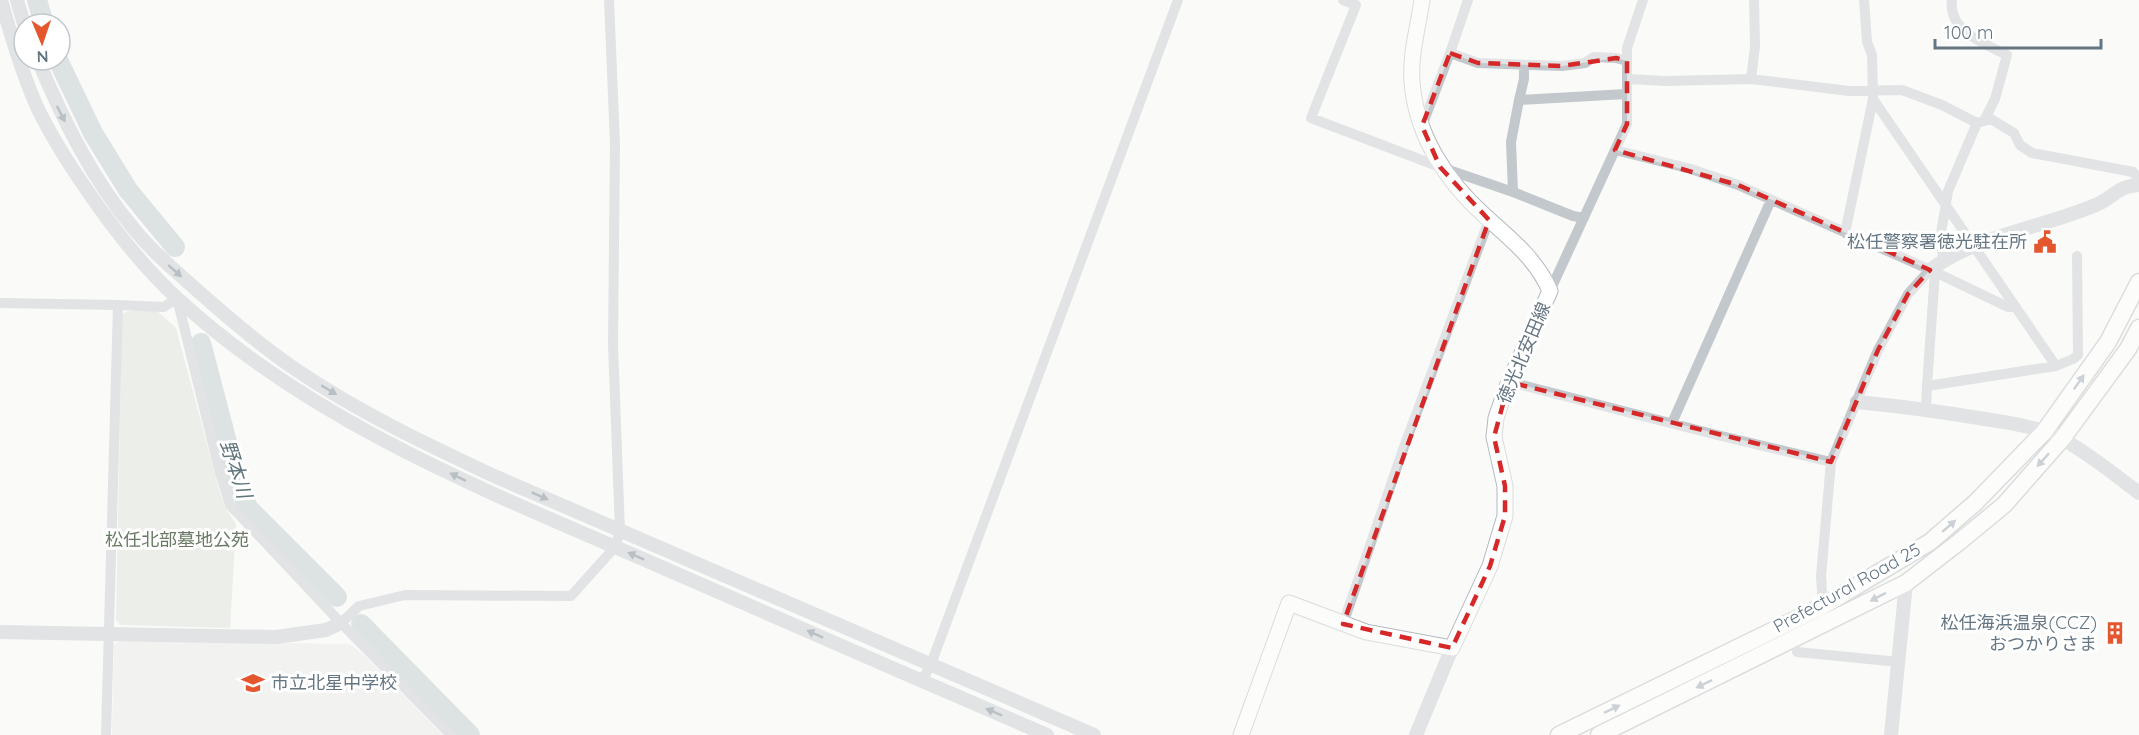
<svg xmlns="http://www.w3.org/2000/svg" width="2139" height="735" viewBox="0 0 2139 735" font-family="Quicksand,'Noto Sans JP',sans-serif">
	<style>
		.built { fill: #e8e9e9 }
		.green { fill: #dadfd7 }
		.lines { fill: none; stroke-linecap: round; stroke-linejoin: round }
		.river { stroke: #bbc7cb; stroke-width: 20 }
		.secondary-casing { stroke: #b3babf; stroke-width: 17 }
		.primary-casing { stroke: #b5babe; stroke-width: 19 }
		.minor { stroke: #c3c8cc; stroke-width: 10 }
		.tertiary { stroke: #c3c8cc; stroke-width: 14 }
		.secondary { stroke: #fff; stroke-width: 15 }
		.primary { stroke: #fff; stroke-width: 16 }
		.oneway { fill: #6a7a87 }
		.oneway2 { fill: #939fa8 }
		.marked { fill: none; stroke: #d62828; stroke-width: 4.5; stroke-dasharray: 12 8; stroke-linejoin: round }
		.labels { text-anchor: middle; stroke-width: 6; stroke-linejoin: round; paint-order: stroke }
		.poi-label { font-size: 18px; fill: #657683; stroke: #fff; text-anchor: end }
		.street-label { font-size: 18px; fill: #657683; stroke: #fff }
		.park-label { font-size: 18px; fill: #687a64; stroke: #fff }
		.water-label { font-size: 20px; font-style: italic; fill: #60757c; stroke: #fff }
	</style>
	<rect width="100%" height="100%" fill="#fafaf8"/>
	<path class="built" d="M120,641L346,644L354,647L366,657L443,735H112L114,645Z"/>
	<path class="green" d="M128,311H157L176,328L220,493L225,507L236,524L230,628L121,625L116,620L122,320L123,314Z"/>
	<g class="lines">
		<path class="river" d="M37,0L44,24
			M58,60L93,133L128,190L175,247
			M201,343L238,484L248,508L337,597
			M361,624L470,735"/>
		<g class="secondary-casing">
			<path id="secondary" d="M1241,735L1289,603L1366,632L1452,648L1490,566L1505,516V486L1494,437L1496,418L1506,389L1550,291C1537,260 1510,238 1485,216C1446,181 1416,135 1412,82C1410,55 1418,27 1422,0"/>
		</g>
		<g class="primary-casing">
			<path id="primary" d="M1559,735L1823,606L1930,542L1975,503L2044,432L2108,342L2139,282
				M1599,735L1906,583L1959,542L2004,505L2062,439L2128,349L2139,328"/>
		</g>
		<path class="minor" d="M1343,0L1356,5L1311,118L1440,167L1513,192
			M1864,0L1867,42L1872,55L1873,99L2056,366
			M1952,0C1948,31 1984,43 2007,55L1995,99L1984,121
			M1450,53L1468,0
			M1627,79L1666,81L1751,79L1849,91L1902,90L1942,105L1977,123L1991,119L2014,133L2020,145L2032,153L2133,172L2139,179
			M1751,79L1755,47L1754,0
			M1519,100L1524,79V65
			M1422,126L1450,53L1478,63L1562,66L1585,63L1594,57L1616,58L1627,61
			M1615,150L1691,169L1738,185L1935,272L2008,307H2016
			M1584,218L1573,216L1513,192L1511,142L1519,100L1626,94
			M1845,233L1873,99
			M1943,261L1941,233L1948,191L1977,123
			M1935,272L1927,386L2056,366L2073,359L2078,355L2077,256
			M1550,291L1627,124V48L1643,0
			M0,303L118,305L164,307L177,298L220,473L230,505L341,623
			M1510,382L1717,435L1831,462
			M1926,409L1927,386
			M1672,423L1771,200
			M1823,606L1821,576L1831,462L1878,350L1908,294L1930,270
			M1343,624L1405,444L1489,220
			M1797,652L1899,662
			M922,681L931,664L1178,0
			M106,735L118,305
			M451,735L341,623L359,606L405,595L571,596L615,547L620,532L613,344L615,143L609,0"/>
		<path class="tertiary" d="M1,0C11,36 22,73 37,107C52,138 70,166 89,193C115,231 145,269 179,300C311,421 481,489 643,559C778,618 912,677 1047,735
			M17,0L24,24
			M38,60C63,120 92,179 134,229C153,253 177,272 199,292C230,319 261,346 295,369C358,412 426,444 494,476L1094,735
			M1930,270C1980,234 2043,228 2098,204C2115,196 2118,186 2139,185
			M1857,402C1900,406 1942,412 1985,419C2010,423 2041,427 2064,440C2091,455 2115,475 2139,493
			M0,632L276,637L326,630L341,623
			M1416,735L1452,648
			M1891,735L1906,583"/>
		<use href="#secondary" class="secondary"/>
		<use href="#primary" class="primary"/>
	</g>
	<defs><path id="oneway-solid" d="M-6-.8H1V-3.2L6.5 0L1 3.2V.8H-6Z" transform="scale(1.5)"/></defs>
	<g class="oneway">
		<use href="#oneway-solid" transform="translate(61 114) rotate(63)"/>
		<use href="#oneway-solid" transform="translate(175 271) rotate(41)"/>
		<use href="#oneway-solid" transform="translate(329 390) rotate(31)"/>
		<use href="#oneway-solid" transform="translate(458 477) rotate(-154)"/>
		<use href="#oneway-solid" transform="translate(540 496) rotate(24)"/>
		<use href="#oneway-solid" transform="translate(636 556) rotate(-156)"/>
		<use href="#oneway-solid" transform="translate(815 634) rotate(-156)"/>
		<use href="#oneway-solid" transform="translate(994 712) rotate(-157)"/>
	</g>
	<g class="oneway2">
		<use href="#oneway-solid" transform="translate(2079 382) rotate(-55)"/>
		<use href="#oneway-solid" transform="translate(2043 460) rotate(132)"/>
		<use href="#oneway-solid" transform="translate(1949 526) rotate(-41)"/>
		<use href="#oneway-solid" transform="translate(1878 597) rotate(153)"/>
		<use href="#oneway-solid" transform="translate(1704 684) rotate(154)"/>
		<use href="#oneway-solid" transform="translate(1612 709) rotate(-26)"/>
	</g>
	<path d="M0 0H2139V735H0ZM1450,53L1478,63L1562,66L1616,58L1627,61V124L1615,150L1738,185L1930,270L1908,294L1878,350L1831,462L1509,382L1494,437L1505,486V516L1490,566L1452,648L1343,624L1489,220L1440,167L1422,126Z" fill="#fafaf8" fill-opacity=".55" fill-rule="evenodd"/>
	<path class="marked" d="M1450,53L1478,63L1562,66L1616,58L1627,61V124L1615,150L1738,185L1930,270L1908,294L1878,350L1831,462L1509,382L1494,437L1505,486V516L1490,566L1452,648L1343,624L1489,220L1440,167L1422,126Z"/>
	<defs>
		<g id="civic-bare" transform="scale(1.8)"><path d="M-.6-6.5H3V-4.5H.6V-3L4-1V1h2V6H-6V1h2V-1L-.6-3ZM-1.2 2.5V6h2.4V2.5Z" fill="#e4572e" stroke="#fff" stroke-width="2.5" paint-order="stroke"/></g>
		<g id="building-bare" transform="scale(1.8)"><path d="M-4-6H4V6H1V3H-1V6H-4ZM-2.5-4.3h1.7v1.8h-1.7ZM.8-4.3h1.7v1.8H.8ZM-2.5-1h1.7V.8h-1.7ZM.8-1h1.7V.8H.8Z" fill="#e4572e" stroke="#fff" stroke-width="2.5" paint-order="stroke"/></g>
		<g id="school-bare" transform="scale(1.8)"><path d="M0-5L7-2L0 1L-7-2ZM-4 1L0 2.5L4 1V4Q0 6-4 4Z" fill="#e4572e" stroke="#fff" stroke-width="2.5" paint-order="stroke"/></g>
	</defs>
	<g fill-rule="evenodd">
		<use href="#civic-bare" x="2045" y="242"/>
		<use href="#building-bare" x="2115" y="633"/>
		<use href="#school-bare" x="253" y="683"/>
	</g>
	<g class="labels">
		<g class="poi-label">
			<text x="2027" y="248">松任警察署徳光駐在所</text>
			<text x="2097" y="629">松任海浜温泉(CCZ)<tspan x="2097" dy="21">おつかりさま</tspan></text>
			<text x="271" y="689" text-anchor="start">市立北星中学校</text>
		</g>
		<g class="street-label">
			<text transform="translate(1524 353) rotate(-67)" y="6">徳光北安田線</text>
			<text transform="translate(1847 588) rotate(-29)" y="6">Prefectural Road 25</text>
		</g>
		<g class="park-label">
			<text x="177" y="546">松任北部墓地公苑</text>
		</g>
		<g class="water-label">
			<text transform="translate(236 469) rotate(72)" y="7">野本川</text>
		</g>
	</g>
	<g transform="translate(42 42) rotate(178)"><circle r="28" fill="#ffffff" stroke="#c1c8cd" stroke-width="1.5"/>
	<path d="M0-4.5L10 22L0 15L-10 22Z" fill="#e4572e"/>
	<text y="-9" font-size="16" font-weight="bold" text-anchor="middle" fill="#657683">N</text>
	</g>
	<path d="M1935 39v9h166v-9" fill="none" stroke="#657683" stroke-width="3"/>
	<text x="1944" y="39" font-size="18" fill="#657683" stroke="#ffffff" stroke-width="4.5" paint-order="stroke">100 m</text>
</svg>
